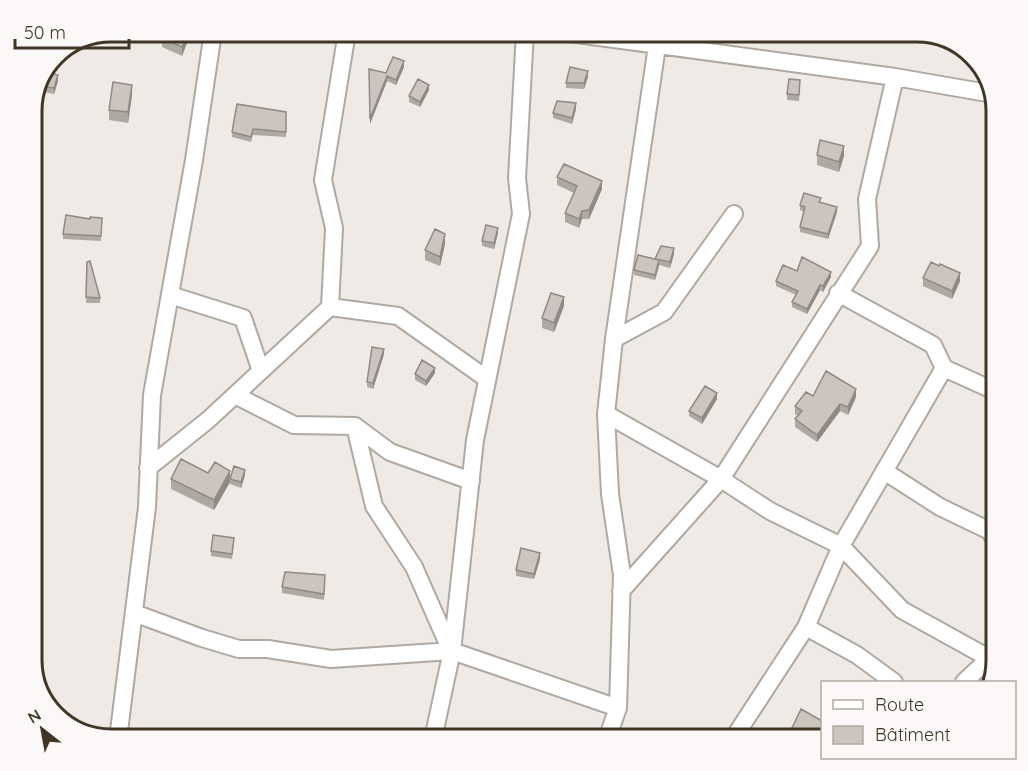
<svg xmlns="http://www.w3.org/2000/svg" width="1028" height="771" viewBox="0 0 1028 771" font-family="Quicksand,sans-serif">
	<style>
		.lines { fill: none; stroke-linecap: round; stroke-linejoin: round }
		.minor-casing { stroke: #b0a9a1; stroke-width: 20 }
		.minor { stroke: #fff; stroke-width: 16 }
		.wall { fill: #afa9a3 }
		.shaded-wall { fill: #8f8a85 }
		.building { fill: #ccc5be; stroke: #8f8a85; stroke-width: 1.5 }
		.rim { fill: none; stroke: #413625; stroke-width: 3 }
	</style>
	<rect width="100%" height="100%" fill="#efeae6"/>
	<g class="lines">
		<g class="minor-casing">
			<path id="minor" d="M347,32L323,180L334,228L330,307L398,316L487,379
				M562,32L895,77L993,94
				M838,293L933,345L944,368
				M170,295L243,318L261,371
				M614,339L664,312L734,214
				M235,395L294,425L355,426L390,452L471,481
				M606,414L721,479L770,511L841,546L902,610L996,662
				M355,426L374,506L414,567L451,651
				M148,468L208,420L330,307
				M884,471L940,507L990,531L996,543
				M621,591L721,479L870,246L867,199L895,77
				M134,613L202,638L239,649H268L331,659L452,651L618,708
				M806,627L857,655L894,682
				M964,682L996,652
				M118,739L147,507L152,395L194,160L213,32
				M433,739L452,651L475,440L521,214L517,178L525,32
				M607,739L618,708L622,575L610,494L606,414L614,339L657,46L656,32
				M733,739L806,627L841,546L944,368L988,388L996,377"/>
		</g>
		<use href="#minor" class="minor"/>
	</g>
	<path class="wall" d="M164,32H191L182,56L162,47V38Z
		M291,32H307L302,41L291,35Z
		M975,59L987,74L975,70Z
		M404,67L396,85L387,81L370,124L369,69L386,73Z
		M48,73L58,81L54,94L39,91Z
		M588,77L584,89L566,88V83Z
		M800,85L799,101L787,100V94Z
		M429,90L420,107L409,102V96Z
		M132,95L128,123L109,120V110Z
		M576,109L572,124L553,118V113Z
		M286,112V137L253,135L251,142L232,137V132Z
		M817,155L844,156L839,172L817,165Z
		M557,177L602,189L589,219H582L579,228L565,222V213L574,193L557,185Z
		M821,203L837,212L828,239L800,232V227L804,212L800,210V205Z
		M102,218L101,241L63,239V234L90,219Z
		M498,233L494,249L482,246V241Z
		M445,244L440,266L425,260V250Z
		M674,254L670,268L659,265L655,280L634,275V270L655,259Z
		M87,262L100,298V303H86Z
		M797,271L831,277L823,292L820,290L807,314L792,307V302L796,295L776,286V281Z
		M923,278L960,281L952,299L923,286Z
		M564,306L554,332L542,328V318Z
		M384,354L373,389L367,387V382Z
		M435,373L426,386L415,380V374Z
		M813,396L856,397L848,415L840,411L817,442L795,427V419L798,416L795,414V406Z
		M717,399L702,424L689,416V411Z
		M996,460V472L994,470V465Z
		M208,473L230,478L245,475L241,488L230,484V482L214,510L171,489V479Z
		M234,543L232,559L211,556V551Z
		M540,559L534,579L516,576V570Z
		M325,580L324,600L282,593V587Z
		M791,730L822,739L793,740L791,738Z"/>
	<path class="shaded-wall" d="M188,32H191L182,56V47Z
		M304,32H307L302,41V35Z
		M404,61V67L396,85V80Z
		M588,71V77L584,89V83Z
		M58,75V81L54,94V88Z
		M387,76V81L370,124V119Z
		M132,85V95L128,123V112Z
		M429,85V90L420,107V102Z
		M576,103V109L572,124V118Z
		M844,146V156L839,172V162Z
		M602,181V189L589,219V210Z
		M837,207V212L828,239V234Z
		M582,211V219L579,228V219Z
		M498,228V233L494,249V243Z
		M445,234V244L440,266V257Z
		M674,248V254L670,268V262Z
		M659,260V266L655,280V275Z
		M831,272V277L823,292V286Z
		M960,273V281L952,299V291Z
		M820,285V290L807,314V309Z
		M564,297V306L554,332V323Z
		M384,349V354L373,389V383Z
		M435,368V373L426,386V381Z
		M856,389V397L848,415V407Z
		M717,393V399L702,424V418Z
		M840,404V411L817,442V435Z
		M245,470V475L241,488V482Z
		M230,471V482L214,510V500Z
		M540,553V559L534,579V574Z
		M822,731V739L817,740Z"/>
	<path class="building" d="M164,32H188L182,47L162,38Z
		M295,32H304L302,35Z
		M393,57L404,61L396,80L387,76L370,119L369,69L386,73Z
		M570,67L588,71L584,83H566Z
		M48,73L58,75L54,88L41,86Z
		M418,79L429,85L420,102L409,96Z
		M789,79L800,80L799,95L787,94Z
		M113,82L132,85L128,112L109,110Z
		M557,101L576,103L572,118L553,113Z
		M237,104L286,112V132L253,129L251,137L232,132Z
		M820,140L844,146L839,162L817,155Z
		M564,164L602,181L589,210L582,211L579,219L565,213L577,186L557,177Z
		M804,193L821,198L819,202L837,207L828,234L800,227L805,207L800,205Z
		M66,215L90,219V217L102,218L101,236L63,234Z
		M486,225L498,228L494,243L482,241Z
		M435,229L445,234L440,257L425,250Z
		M661,246L674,248L670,262L655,259Z
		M638,255L659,260L655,275L634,270Z
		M802,257L831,272L823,286L820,285L807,309L792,302L798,291L776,281L783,265L797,271Z
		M90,261L100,298L86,297L87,262Z
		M931,262L939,266L940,264L960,273L952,291L923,278Z
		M551,293L564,297L554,323L542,318Z
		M372,347L384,349L373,383L367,382Z
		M422,360L435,368L426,381L415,374Z
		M826,371L856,389L848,407L840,404L817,435L795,419L802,411L795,406L806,392L813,396Z
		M705,386L717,393L702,418L689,411Z
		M181,459L208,473L215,462L230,471L214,500L171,479Z
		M234,466L245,470L241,482L230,479Z
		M213,535L234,538L232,554L211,551Z
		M521,548L540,553L534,574L516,570Z
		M285,572L325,575L324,594L282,587Z
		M801,709L822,721V731L817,740H807L791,730Z"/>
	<path d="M0 0H1028V771H0ZM111 42H917A69 69 0 0 1 986 111V660A69 69 0 0 1 917 729H111A69 69 0 0 1 42 660V111A69 69 0 0 1 111 42Z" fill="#fbf8f7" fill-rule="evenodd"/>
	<path class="rim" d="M111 42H917A69 69 0 0 1 986 111V660A69 69 0 0 1 917 729H111A69 69 0 0 1 42 660V111A69 69 0 0 1 111 42Z"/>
	<rect x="821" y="681" width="195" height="78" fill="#fbf8f7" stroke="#b1aaa3" stroke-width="1.5"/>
	<rect x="833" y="700" width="30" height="9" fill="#ffffff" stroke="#b1aaa3" stroke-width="1.5"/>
	<text x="875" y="711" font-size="18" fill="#413625">Route</text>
	<rect x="833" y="726" width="30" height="18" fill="#ccc5be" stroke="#b1aaa3" stroke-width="1.5"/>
	<text x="875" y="741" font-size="18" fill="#413625">Bâtiment</text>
	<g transform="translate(42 729) rotate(329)" stroke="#fbf8f7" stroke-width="4.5" paint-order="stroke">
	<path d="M0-4.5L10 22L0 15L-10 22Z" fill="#413625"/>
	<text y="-9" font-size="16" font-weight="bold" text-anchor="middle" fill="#413625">N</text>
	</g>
	<path d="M15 39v9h114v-9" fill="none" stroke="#413625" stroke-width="3"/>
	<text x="24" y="39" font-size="18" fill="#413625" stroke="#fbf8f7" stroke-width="4.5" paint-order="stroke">50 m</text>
</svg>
